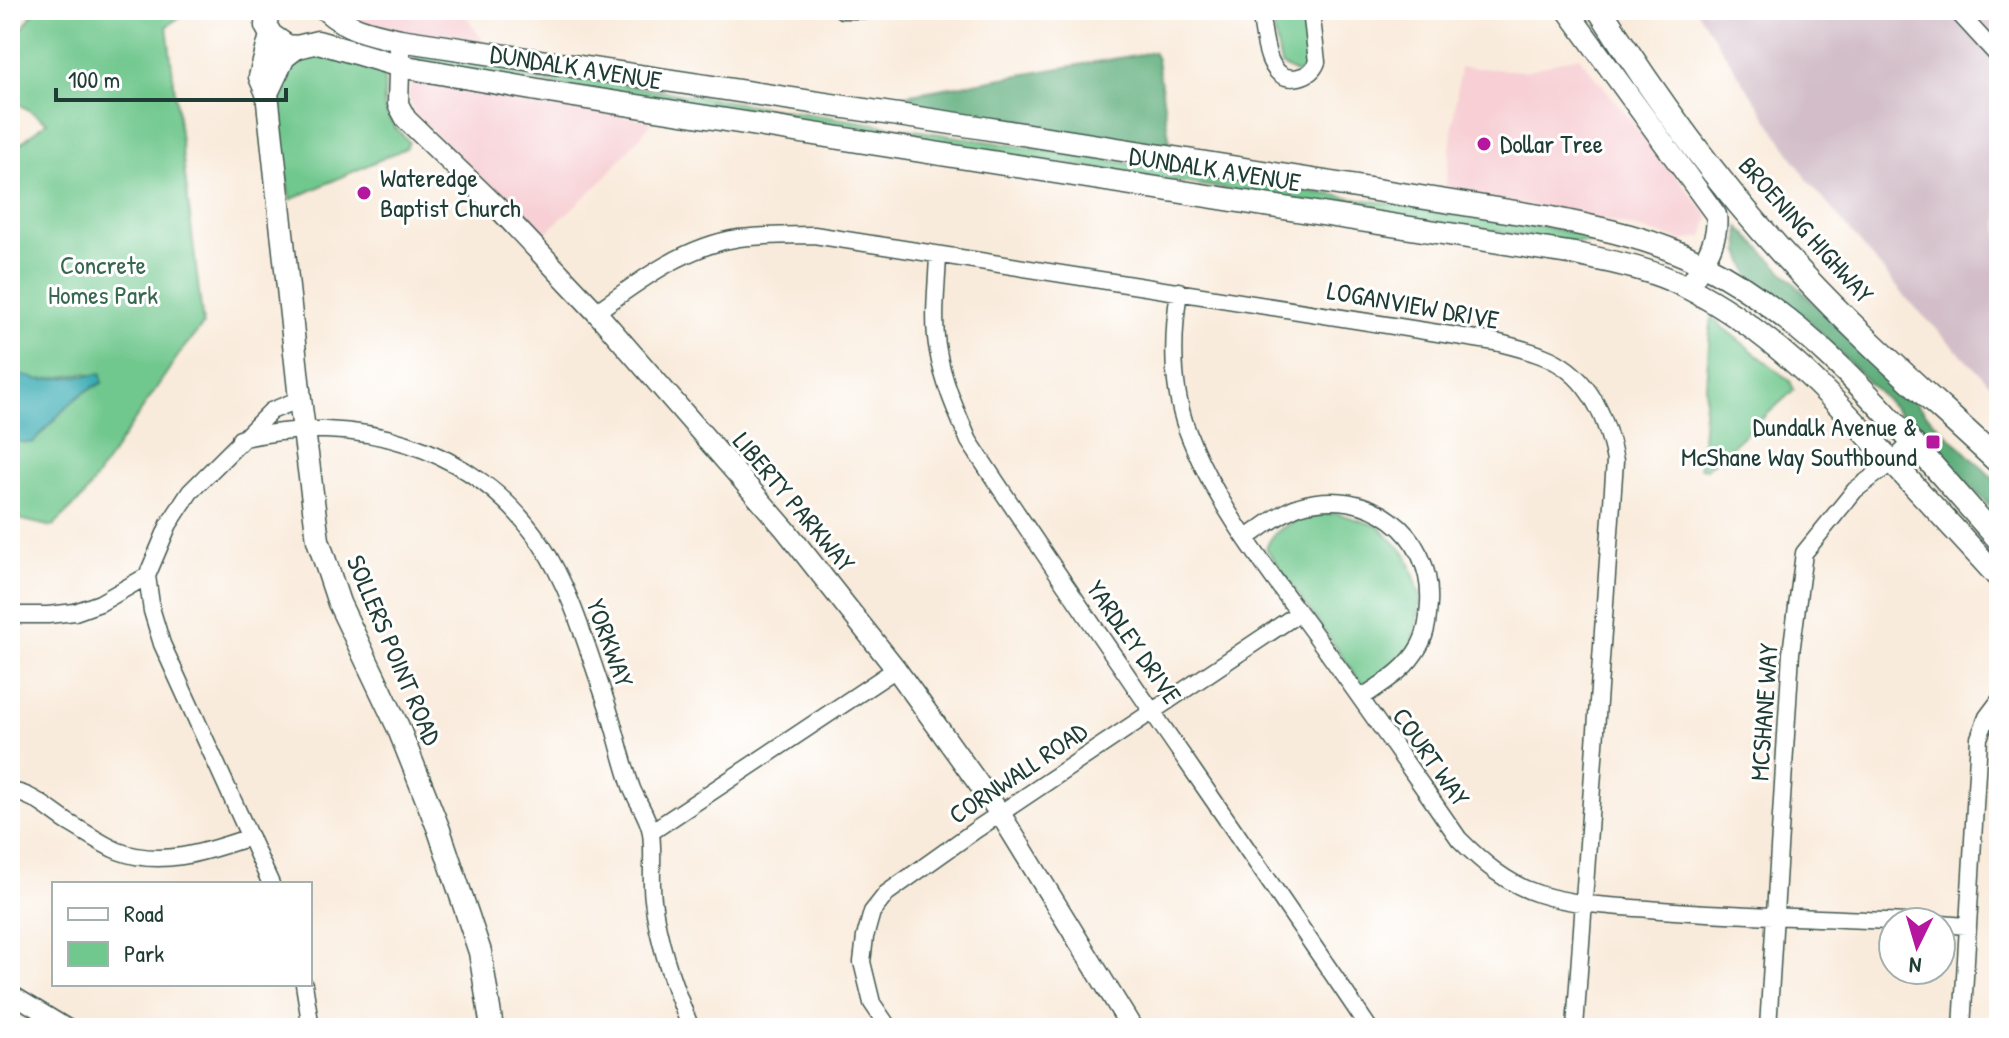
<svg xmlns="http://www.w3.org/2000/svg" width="2009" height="1038" viewBox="0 0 2009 1038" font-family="'Patrick Hand',sans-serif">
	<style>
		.built { fill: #f7cfd4 }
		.industrial { fill: #d2bdc8 }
		.green { fill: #71c88e; stroke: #488261; stroke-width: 2 }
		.forest { fill: #5cac79; stroke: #3e7456; stroke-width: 2 }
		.water { fill: #39abb3; stroke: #2c7474; stroke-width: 2 }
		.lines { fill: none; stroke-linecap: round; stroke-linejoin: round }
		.minor-casing { stroke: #40574d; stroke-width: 19 }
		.tertiary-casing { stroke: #40574d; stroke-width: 23 }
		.secondary-casing { stroke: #40574d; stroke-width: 25 }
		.primary-casing { stroke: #40574d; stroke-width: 27 }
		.minor { stroke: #fff; stroke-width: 16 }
		.tertiary { stroke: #fff; stroke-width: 20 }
		.secondary { stroke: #fff; stroke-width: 22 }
		.primary { stroke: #fff; stroke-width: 24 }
		.poi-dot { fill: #b5179e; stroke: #fff; stroke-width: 3 }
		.labels { text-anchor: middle; stroke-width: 6; stroke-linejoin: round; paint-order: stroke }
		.street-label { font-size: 26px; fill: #1f3d34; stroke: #fff }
		.poi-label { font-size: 26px; fill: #1f3d34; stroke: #fff; text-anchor: start }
		.park-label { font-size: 26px; fill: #38674f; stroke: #fff }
	</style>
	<rect width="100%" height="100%" fill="#fff"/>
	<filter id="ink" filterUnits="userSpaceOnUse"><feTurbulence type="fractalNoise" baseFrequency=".0125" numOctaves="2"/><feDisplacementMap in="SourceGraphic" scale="16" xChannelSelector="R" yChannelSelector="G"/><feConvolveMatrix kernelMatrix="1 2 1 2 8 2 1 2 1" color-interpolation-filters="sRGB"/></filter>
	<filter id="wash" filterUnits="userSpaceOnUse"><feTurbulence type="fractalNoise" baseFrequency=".006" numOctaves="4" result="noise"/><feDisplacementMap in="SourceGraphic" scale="32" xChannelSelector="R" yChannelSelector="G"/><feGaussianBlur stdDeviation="1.8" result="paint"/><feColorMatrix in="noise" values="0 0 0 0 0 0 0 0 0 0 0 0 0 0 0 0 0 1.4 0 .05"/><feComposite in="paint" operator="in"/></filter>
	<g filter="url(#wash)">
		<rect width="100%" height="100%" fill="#f9ebdb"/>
		<path class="built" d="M341,10H462L489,49L391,34Z
			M1579,56L1709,217L1703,237L1684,241L1617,223L1445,189L1460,67L1525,71Z
			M423,79L497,94L653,121L604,179L540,238L414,113L408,95L412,83Z"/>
		<path class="industrial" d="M1696,10H1999V393L1908,300L1809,182Z"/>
		<path class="green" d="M35,10H190L167,26L203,325L182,350L83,497L52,527L10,517V441L33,443C58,418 68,398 102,383L87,373L41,380L10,373V152L47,122L10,98V47Z
			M1270,10H1305L1312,47L1309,69L1296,73L1281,65Z
			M310,50L381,70C386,82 384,91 384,103C385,119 399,131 409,142L406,148L290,200C285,166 266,91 289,64C294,58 304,54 310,50Z
			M415,53L1548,228L1615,241L1678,262L1673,265L1610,244L1559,241L419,63L414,59Z
			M1711,318L1790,381L1794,390L1706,469L1700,468Z
			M1336,513L1378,526L1407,555L1421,597L1413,646L1391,673L1363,686L1266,548C1276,521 1311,516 1336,513Z"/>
		<path class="forest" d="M1153,52L1157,59L1171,150L876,100Z
			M1739,227L1876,366L1999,484V516L1807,319L1750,276L1740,252Z"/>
		<path class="water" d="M10,373L41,380L101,374L102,383C68,398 58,418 32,443L10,441Z"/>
	</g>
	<g filter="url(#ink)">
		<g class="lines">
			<g class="minor-casing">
				<path id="minor" d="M842,10H872
					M1260,10C1264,33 1265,85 1299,77C1308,75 1314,70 1317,62L1311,10
					M1956,10L1999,57
					M938,255C937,287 932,320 938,351C943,382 957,413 969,441C1099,639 1237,831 1369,1028
					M1179,291C1172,337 1171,386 1187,430C1214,503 1270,573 1316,636C1364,703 1412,771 1459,839C1483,863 1507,884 1539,894C1574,905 1611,906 1648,909C1733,916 1819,917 1904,922
					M596,312C639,281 685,246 739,238C764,235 789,235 814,235L1495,342C1511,346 1528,350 1543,356C1588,373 1607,418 1615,461L1575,1028
					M240,439C354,412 475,445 541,544C571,589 586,645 604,696C615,726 621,758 632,789C638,803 649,818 651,833C654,855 650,878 653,900C658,943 674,988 691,1028
					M1247,538C1263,527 1280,513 1299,506C1367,485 1433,533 1429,603C1428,618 1427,632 1420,645C1407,670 1383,683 1361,698
					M147,576L152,611L162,644L271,884
					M10,615H48L75,612L100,603L147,576L169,524L190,492L271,411L300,399
					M10,791C34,794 50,811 69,823C85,832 101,844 118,851C162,868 208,851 250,837
					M651,832L896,669
					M1941,924L1966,926
					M304,984L311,1028
					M10,993L68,1028
					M889,1028L872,1003L862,962L865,937L872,912L887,893L977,829L1299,613
					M1768,1028L1791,653L1804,553L1855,490L1892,462L1911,443
					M1962,1028L1979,738L1987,717L1999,701"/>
			</g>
			<g class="tertiary-casing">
				<path id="tertiary" d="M1567,10L1716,215C1720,241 1701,266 1688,288
					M400,40L398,104L406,119L498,208L596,312L785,529L896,669L1001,815L1132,1028"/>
			</g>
			<g class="secondary-casing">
				<path id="secondary" d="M267,10L266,26L271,35L287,46L297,47L318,42L400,66L561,94L1575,254C1613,262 1651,269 1686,287C1768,328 1830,394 1891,461C1927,500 1963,538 1999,578
					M326,10C347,29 372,34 400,40L978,127L1546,217C1600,228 1653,238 1702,264C1820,323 1911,444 1999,540
					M271,35L260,77L267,93L300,399L318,540L339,603L398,727L439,830L480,952L492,1028
					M267,93L284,57L297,47"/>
			</g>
			<g class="primary-casing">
				<path id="primary" d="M1600,10C1658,102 1725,193 1800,272C1862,339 1933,400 1999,462"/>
			</g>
			<use href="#minor" class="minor"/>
			<use href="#tertiary" class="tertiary"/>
			<use href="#secondary" class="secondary"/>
			<use href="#primary" class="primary"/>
		</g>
	</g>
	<g class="poi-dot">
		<circle cx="1484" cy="144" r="8"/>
		<circle cx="364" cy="193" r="8"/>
		<rect x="1925" y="434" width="16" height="16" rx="4"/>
	</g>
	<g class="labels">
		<g class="street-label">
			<text transform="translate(576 67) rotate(9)" y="9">DUNDALK AVENUE</text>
			<text transform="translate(1215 169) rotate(9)" y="9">DUNDALK AVENUE</text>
			<text transform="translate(1806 230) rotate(48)" y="9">BROENING HIGHWAY</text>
			<text transform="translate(1413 305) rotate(10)" y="9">LOGANVIEW DRIVE</text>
			<text transform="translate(794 502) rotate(50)" y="9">LIBERTY PARKWAY</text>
			<text transform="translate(1134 642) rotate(55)" y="9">YARDLEY DRIVE</text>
			<text transform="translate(610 643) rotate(70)" y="9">YORKWAY</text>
			<text transform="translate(394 650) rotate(67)" y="9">SOLLERS POINT ROAD</text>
			<text transform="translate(1764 712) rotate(-86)" y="9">MCSHANE WAY</text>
			<text transform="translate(1431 757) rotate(55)" y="9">COURT WAY</text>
			<text transform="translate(1018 773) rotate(-34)" y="9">CORNWALL ROAD</text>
		</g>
		<g class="poi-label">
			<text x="1500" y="153">Dollar Tree</text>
			<text x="380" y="187">Wateredge<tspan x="380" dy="30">Baptist Church</tspan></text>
			<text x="1917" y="436" text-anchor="end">Dundalk Avenue &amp;<tspan x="1917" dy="30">McShane Way Southbound</tspan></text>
		</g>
		<g class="park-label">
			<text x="103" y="274">Concrete<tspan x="103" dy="30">Homes Park</tspan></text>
		</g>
	</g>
	<rect width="2009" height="1038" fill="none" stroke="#fff" stroke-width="40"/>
	<rect x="52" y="882" width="260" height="104" fill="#ffffff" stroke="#a5b1ae" stroke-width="2"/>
	<rect x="68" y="908" width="40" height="12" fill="#ffffff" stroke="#a5b1ae" stroke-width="2"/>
	<text x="124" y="922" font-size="24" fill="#1f3d34">Road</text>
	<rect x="68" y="942" width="40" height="24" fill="#71c88e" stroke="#a5b1ae" stroke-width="2"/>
	<text x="124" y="962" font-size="24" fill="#1f3d34">Park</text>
	<g transform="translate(1917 946) rotate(185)"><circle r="38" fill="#ffffff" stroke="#a5b1ae" stroke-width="2"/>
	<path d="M0-6L14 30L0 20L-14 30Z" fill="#b5179e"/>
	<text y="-12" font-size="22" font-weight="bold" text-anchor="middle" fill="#1f3d34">N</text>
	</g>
	<path d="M56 88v12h230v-12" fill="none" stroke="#1f3d34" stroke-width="4"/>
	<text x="68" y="88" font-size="24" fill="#1f3d34" stroke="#ffffff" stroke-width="6" paint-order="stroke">100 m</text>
</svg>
